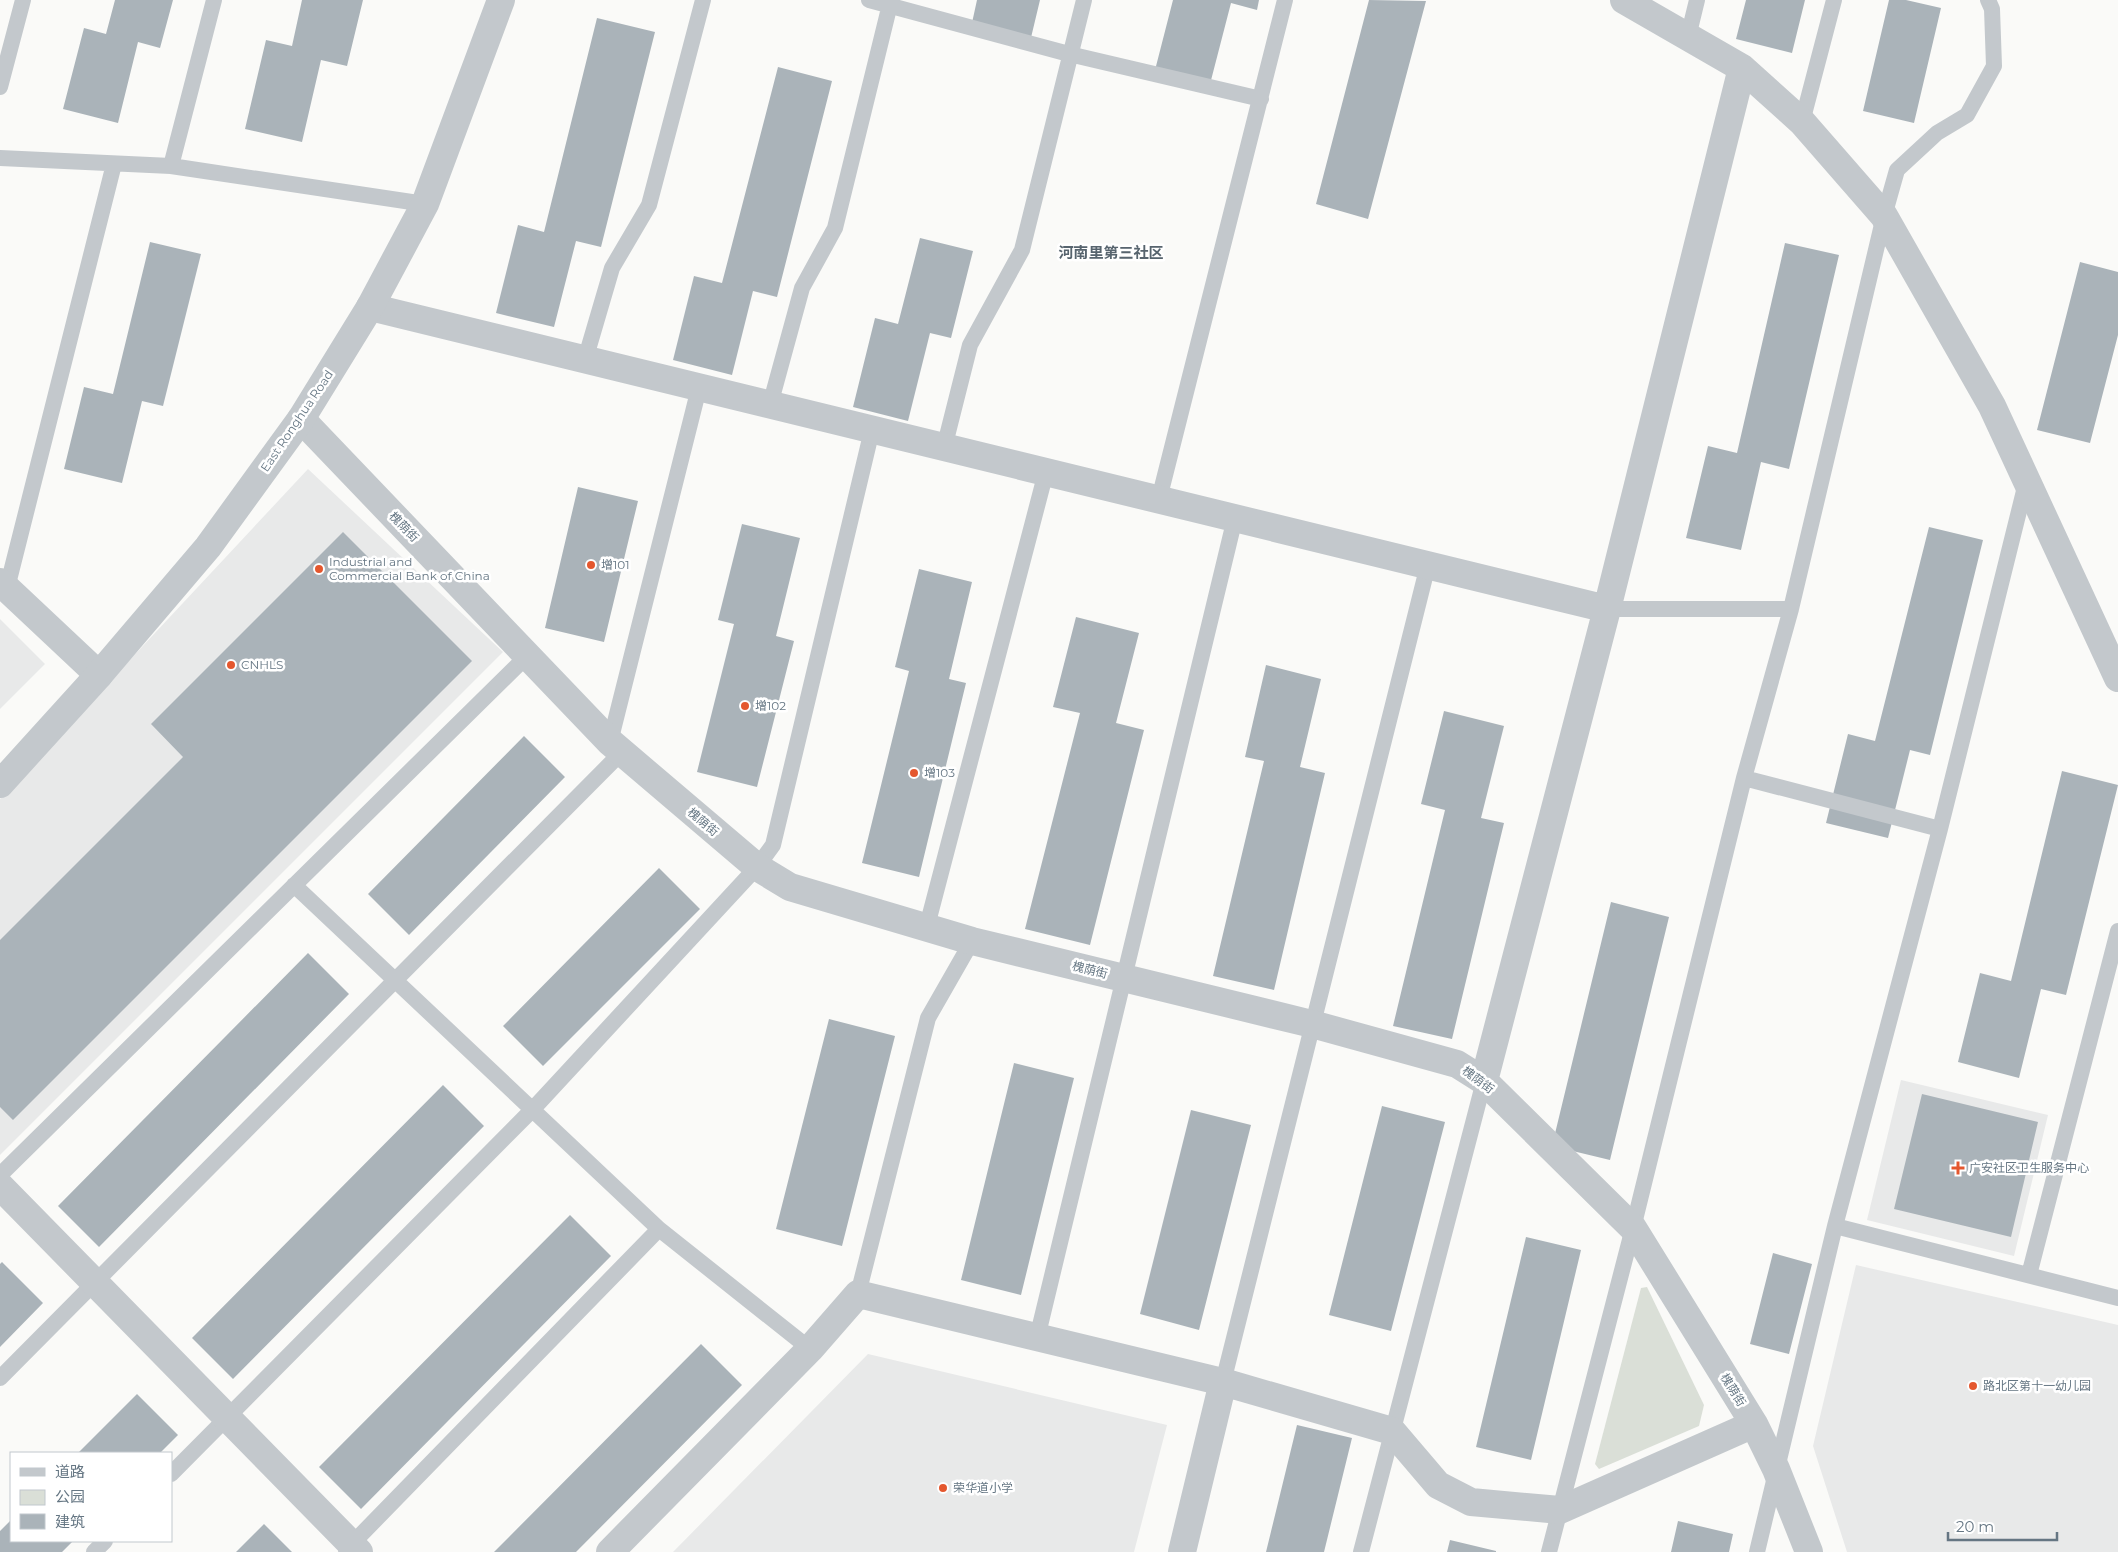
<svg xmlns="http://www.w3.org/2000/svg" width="2118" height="1552" viewBox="0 0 2118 1552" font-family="Montserrat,'Noto Sans SC',sans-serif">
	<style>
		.built { fill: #e8e9e9 }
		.green { fill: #dadfd7 }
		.building { fill: #aab3b9 }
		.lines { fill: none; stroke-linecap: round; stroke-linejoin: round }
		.service { stroke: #c3c8cc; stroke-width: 16 }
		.minor { stroke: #c3c8cc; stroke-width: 28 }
		.tertiary { stroke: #c3c8cc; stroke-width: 28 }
		.poi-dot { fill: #e4572e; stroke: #fff; stroke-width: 2 }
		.labels { text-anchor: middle; stroke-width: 5; stroke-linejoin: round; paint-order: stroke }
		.street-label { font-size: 12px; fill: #657683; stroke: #fff }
		.poi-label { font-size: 12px; fill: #657683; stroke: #fff; text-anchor: start }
		.quarter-label { font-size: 15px; font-weight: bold; fill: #57646e; stroke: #fff }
	</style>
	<rect width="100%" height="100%" fill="#fafaf8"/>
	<path class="built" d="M308,469L503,652L0,1155V799Z
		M0,619L45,664L0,709Z
		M1901,1080L2048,1115L2014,1256L1867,1220Z
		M1856,1265L2118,1325V1552H1847L1813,1446Z
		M868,1354L1167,1425L1134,1552H673Z"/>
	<path class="green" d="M1647,1287L1704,1405L1699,1426L1599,1469L1595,1464L1641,1288Z"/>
	<path class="building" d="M115,0H173L160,48L138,42L118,123L63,109L84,28L106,34Z
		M302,0H363L347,66L321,60L302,142L245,129L266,40L292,46Z
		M977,0H1040L1029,46L970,32Z
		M1173,0H1259L1257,10L1231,3L1209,88L1154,74Z
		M1369,0L1426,1L1368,219L1316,204Z
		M1746,0H1805L1792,53L1736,39Z
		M1889,0H1906L1941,8L1914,123L1863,111Z
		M597,18L655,32L601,247L576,241L554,327L496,313L518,225L544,232Z
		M778,67L832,81L777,297L753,291L732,375L673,360L694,276L722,283Z
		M920,238L973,251L951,338L930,333L908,421L853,407L875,318L898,324Z
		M150,242L201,254L163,406L142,401L122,483L64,469L84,387L113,394Z
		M1785,243L1839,255L1789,469L1761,462L1741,550L1686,538L1708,446L1737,453Z
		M2080,262L2118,272V335L2090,443L2037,430Z
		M578,487L638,501L604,642L545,628Z
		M742,524L800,538L776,636L794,641L757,787L697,772L734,624L718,620Z
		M1929,527L1983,540L1930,755L1910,750L1888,838L1826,823L1848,734L1875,741Z
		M343,532L472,661L13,1120L0,1107V940L183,757L151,724Z
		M919,569L972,582L949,679L966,683L919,877L862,863L909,671L895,667Z
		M1076,617L1139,633L1116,723L1144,730L1090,945L1025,929L1080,713L1053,707Z
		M1266,665L1321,679L1300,767L1325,773L1274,990L1213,976L1264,761L1245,757Z
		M1444,711L1504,726L1481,818L1504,823L1452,1039L1393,1026L1445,810L1421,804Z
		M524,736L565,777L409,935L368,894Z
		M2062,771L2118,785L2066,995L2041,989L2019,1078L1958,1062L1980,973L2011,981Z
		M659,868L700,909L543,1066L503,1026Z
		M1611,902L1669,917L1610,1160L1552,1146Z
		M308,953L349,994L99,1247L58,1206Z
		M829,1019L895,1036L842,1246L776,1229Z
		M1014,1063L1074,1078L1021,1295L961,1280Z
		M443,1085L484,1126L233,1379L192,1338Z
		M1922,1094L2038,1122L2011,1237L1894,1209Z
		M1382,1106L1445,1122L1391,1331L1329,1315Z
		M1191,1110L1251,1125L1199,1330L1140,1314Z
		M570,1215L611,1256L361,1509L319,1467Z
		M1526,1237L1581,1250L1531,1460L1476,1447Z
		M1773,1253L1812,1264L1789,1354L1750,1344Z
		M2,1262L43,1303L0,1347V1264Z
		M701,1344L742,1385L576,1552H494Z
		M137,1394L178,1435L160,1453H78Z
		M1297,1425L1352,1438L1324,1552H1266Z
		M11,1520V1541H73L62,1552H0V1531Z
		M1678,1521L1733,1534L1729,1552H1671Z
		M264,1524L292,1552H236Z
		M1450,1540L1496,1551V1552H1447Z"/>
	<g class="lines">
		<path class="service" d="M869,0L1069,54L1261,99
			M1688,37L1697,0
			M0,87L23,0
			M1802,122L1834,0
			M0,158L171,166L425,204
			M171,166L214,0
			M585,360L612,268L649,205L703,0
			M770,405L802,288L835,228L891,0
			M944,448L970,345L1022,250L1084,0
			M1159,499L1285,0
			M7,588L114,164
			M1607,609H1791
			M610,742L699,388
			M1744,778L1940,829
			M294,885L659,1229L810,1349
			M927,926L1046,472
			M0,1175L527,656
			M1835,1226L2118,1298
			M2029,1275L2118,931
			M858,1294L928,1018L972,941
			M1037,1338L1235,518
			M0,1378L621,753
			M1223,1382L1428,565
			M171,1474L533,1109L757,867L773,845L872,430
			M346,1550L659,1229
			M94,1552L105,1541
			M1361,1552L1484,1081
			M1549,1552L1633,1228L1744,778L1791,609L1884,216L1897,170L1937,133L1967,115L1994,66L1992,9L1988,0
			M1757,1552L1835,1226L1940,829L2026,483"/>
		<path class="minor" d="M1624,0L1742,68L1802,122L1884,216L1992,406L2118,678
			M370,307L1607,609
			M301,419L610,742L757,867L790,887L972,941L1312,1024L1457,1064L1484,1081L1633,1228L1754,1424L1776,1469L1809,1552
			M0,582L99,675
			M1484,1081L1607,609L1742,68
			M0,1186L359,1552
			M610,1552L810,1349L858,1294L1223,1382L1392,1431L1438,1485L1471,1502L1560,1510L1754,1424
			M1182,1552L1223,1382"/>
		<path class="tertiary" d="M0,784L99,675L208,547L301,419L370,307L425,204L501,0"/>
	</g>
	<g class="poi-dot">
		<circle cx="591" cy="565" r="5"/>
		<circle cx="319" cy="569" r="5"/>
		<circle cx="231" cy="665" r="5"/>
		<circle cx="745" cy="706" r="5"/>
		<circle cx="914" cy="773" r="5"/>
		<path d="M1955.5 1160.5h5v5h5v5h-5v5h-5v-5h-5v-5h5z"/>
		<circle cx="1973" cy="1386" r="5"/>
		<circle cx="943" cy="1488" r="5"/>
	</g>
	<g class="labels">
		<g class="street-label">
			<text transform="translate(297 421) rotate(-56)" y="4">East Ronghua Road</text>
			<text transform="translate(404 527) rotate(46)" y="4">槐荫街</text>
			<text transform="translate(703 822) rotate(40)" y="4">槐荫街</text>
			<text transform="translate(1090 970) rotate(14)" y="4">槐荫街</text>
			<text transform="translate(1478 1080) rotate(37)" y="4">槐荫街</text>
			<text transform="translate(1733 1390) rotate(58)" y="4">槐荫街</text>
		</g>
		<g class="poi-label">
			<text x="329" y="566">Industrial and<tspan x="329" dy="14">Commercial Bank of China</tspan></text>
			<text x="601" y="569">增101</text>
			<text x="241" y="669">CNHLS</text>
			<text x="755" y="710">增102</text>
			<text x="924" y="777">增103</text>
			<text x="1969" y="1172">广安社区卫生服务中心</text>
			<text x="1983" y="1390">路北区第十一幼儿园</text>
			<text x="953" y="1492">荣华道小学</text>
		</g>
		<g class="quarter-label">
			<text x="1111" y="258">河南里第三社区</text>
		</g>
	</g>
	<rect x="10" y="1452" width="162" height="90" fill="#ffffff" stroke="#c1c8cd"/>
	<rect x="20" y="1468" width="25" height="8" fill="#c3c8cc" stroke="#c1c8cd"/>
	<text x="55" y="1477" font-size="15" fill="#657683">道路</text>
	<rect x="20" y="1490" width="25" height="15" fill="#dadfd7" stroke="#c1c8cd"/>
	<text x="55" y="1502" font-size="15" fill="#657683">公园</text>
	<rect x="20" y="1514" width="25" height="15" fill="#aab3b9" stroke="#c1c8cd"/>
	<text x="55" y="1527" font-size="15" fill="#657683">建筑</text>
	<path d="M1948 1532v8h109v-8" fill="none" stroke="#657683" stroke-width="2.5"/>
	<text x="1956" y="1532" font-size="15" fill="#657683" stroke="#ffffff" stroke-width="4" paint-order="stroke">20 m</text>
</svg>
